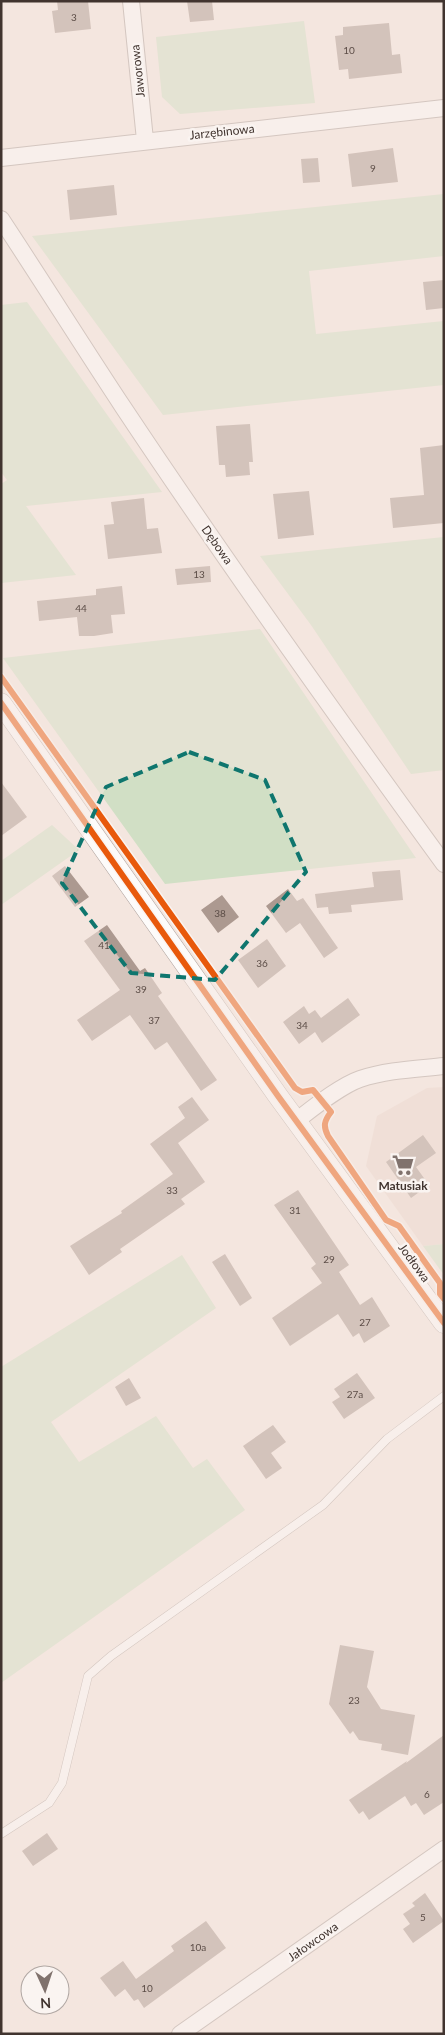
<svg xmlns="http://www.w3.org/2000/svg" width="445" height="2035" viewBox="0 0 445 2035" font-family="Lato,sans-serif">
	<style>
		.commercial { fill: #ebd8ce }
		.green { fill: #d1dfc5 }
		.building { fill: #ac9990 }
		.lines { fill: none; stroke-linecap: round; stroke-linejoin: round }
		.service-casing { stroke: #ada19c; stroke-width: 9 }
		.minor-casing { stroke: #ada19c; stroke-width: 18 }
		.tertiary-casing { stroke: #ada19c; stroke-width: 21 }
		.service { stroke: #fdfbfa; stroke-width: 8 }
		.minor { stroke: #fdfbfa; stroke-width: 16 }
		.tertiary { stroke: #fdfbfa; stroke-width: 20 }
		.cycleway-casing { stroke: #faf4f1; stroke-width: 9 }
		.cycleway { stroke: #e8590c; stroke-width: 6 }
		.marked { fill: none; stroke: #0f766e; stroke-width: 4; stroke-dasharray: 10 6; stroke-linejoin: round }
		.labels { text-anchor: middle; stroke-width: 5; stroke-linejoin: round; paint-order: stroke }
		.number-label { font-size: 10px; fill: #5c4d47 }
		.street-label { font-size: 12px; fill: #41342f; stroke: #faf4f1 }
		.poi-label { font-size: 12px; font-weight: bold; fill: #41342f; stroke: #faf4f1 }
	</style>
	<rect width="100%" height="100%" fill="#f4e6df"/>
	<path class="commercial" d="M444,1087V1244L423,1246L366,1166L377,1116L427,1088Z"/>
	<path class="green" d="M304,21L315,103L180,114L162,97L156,37Z
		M444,194V256L309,271L316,334L444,321V385L163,415L32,236Z
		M27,302L162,492L26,506L76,575L1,583V484L7,480L1,472V305Z
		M444,537V770L411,774L311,625L260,556Z
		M260,629L416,858L165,884L3,658Z
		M52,825L79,850L1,905V861Z
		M444,1244V1275L423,1246Z
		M182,1255L216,1308L51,1422L79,1462L156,1416L193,1468L207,1459L245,1510L1,1683V1367Z"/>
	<path class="building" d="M57,1H88L91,29L55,33L52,11L58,10Z
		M187,1H212L214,20L190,22Z
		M389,23L392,55L400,54L402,73L349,79L348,69L339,70L335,36L343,35V27Z
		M393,148L398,182L352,187L348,154Z
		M318,158L320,182L303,183L301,159Z
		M114,185L117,215L70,220L67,190Z
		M444,280V308L426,310L423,282Z
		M250,424L253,462H249L250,475L226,477L225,465H219L216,426Z
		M444,445V523L393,528L390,498L424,495L420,448Z
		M309,491L314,535L278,539L273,494Z
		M144,498L147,529L158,528L162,553L108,559L104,525L114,524L111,502Z
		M210,566L211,582L177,585L175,569Z
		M122,586L125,614L111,615L113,633L94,636H79L77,617L39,621L37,601L96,595V589Z
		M1,782L27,817L1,836Z
		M65,866L89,897L75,907L52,876Z
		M400,870L403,900L351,905L352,912L329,914L328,907L317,908L315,894L374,887L372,872Z
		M288,889L297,901L303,898L338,948L324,958L300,923L286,933L266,906Z
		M222,895L239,917L218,933L201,910Z
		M107,925L140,971L145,968L162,993L158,996L217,1080L201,1091L167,1042L155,1050L130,1015L92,1041L77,1020L120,990L84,941Z
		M267,939L286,966L258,988L238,960Z
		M348,998L360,1015L322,1043L315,1032L299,1044L283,1022L304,1006L309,1014L315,1010L321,1018Z
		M192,1097L209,1120L178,1143L205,1182L181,1199L185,1204L120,1249L122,1252L89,1275L70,1246L122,1213L121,1211L173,1174L150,1144L185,1118L178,1107Z
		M423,1135L436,1153L416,1167L429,1185L411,1198L386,1162Z
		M298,1190L349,1265L339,1272L360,1305L372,1297L390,1326L364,1343L359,1333L353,1337L338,1314L290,1346L272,1318L322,1283L311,1268L316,1264L274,1205Z
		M225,1254L252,1298L240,1306L212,1262Z
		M357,1373L375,1398L344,1419L332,1402L340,1397L334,1389Z
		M129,1378L141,1398L126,1406L115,1387Z
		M273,1425L286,1442L271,1453L282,1468L266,1479L243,1446Z
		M340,1645L374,1651L367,1687L381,1709L415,1715L408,1755L381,1750L382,1744L359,1740L353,1731L350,1734L329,1704Z
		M444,1735V1802L424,1815L416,1803L411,1806L405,1796L369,1820L363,1811L359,1814L349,1800L407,1761L406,1763Z
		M47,1833L58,1849L33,1866L22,1851Z
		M425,1893L444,1921L413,1943L403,1929L410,1924L403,1914L415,1906L412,1903Z
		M206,1921L226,1948L144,2008L138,1999L134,2001L125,1989L115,1997L100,1978L123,1961L136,1979L174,1951L171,1946Z"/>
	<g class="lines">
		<g class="service-casing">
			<path id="service" d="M1,1834L49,1803L62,1783L88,1676L111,1656L323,1505L387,1439L444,1396"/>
		</g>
		<g class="minor-casing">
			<path id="minor" d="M131,1L145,140
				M1,158L444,108
				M1,219C42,281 82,345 123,407C226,562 334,713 444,864
				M296,1121C313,1108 340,1086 360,1079C387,1070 416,1069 444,1066
				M180,2034L444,1849"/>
		</g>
		<g class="tertiary-casing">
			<path id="tertiary" d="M1,703L278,1096L444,1323"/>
		</g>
		<use href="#service" class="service"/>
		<use href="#minor" class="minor"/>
		<use href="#tertiary" class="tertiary"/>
		<g class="cycleway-casing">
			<path id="cycleway" d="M1,677L295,1088L302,1092L313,1090L331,1112C324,1121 323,1126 328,1136L386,1220L399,1226L440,1283V1294L444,1299
				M1,703L278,1096L444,1323"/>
		</g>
		<use href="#cycleway" class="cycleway"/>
	</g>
	<path d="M0 0H445V2035H0ZM189,752L265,780L306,872L215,980L131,973L62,883L106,787Z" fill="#f4e6df" fill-opacity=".55" fill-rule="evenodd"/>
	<path class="marked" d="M189,752L265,780L306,872L215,980L131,973L62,883L106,787Z"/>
	<defs>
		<g id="supermarket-bare" transform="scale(1.725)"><path d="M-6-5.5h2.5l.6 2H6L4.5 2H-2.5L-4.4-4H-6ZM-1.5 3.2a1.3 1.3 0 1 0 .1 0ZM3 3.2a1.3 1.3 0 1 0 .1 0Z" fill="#80726d" stroke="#faf4f1" stroke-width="2.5" paint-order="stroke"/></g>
	</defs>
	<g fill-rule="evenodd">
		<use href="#supermarket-bare" x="403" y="1165"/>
	</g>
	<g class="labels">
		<g class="number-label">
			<text x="74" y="21">3</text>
			<text x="349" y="54">10</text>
			<text x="373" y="172">9</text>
			<text x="199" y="578">13</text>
			<text x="81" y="612">44</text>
			<text x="220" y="917">38</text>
			<text x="104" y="949">41</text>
			<text x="262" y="967">36</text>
			<text x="141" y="993">39</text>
			<text x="154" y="1024">37</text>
			<text x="302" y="1029">34</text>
			<text x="172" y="1194">33</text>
			<text x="295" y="1214">31</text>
			<text x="329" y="1263">29</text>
			<text x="365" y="1326">27</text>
			<text x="355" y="1398">27a</text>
			<text x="354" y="1704">23</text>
			<text x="427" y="1798">6</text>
			<text x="423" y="1921">5</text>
			<text x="198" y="1951">10a</text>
			<text x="147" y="1992">10</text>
		</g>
		<g class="street-label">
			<text transform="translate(138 71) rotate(-96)" y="4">Jaworowa</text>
			<text transform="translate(222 132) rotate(-6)" y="4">Jarzębinowa</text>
			<text transform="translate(217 545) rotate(55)" y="4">Dębowa</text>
			<text transform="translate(414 1263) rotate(54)" y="4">Jodłowa</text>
			<text transform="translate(313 1942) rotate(-35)" y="4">Jałowcowa</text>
		</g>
		<g class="poi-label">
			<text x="403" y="1190">Matusiak</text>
		</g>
	</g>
	<rect width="445" height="2035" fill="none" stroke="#41342f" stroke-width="5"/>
	<g transform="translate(45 1990) rotate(177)"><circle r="24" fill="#faf4f1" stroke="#b0a7a3"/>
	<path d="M0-4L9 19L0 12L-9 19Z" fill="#80726d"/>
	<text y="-8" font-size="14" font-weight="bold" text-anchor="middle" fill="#41342f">N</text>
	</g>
</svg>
